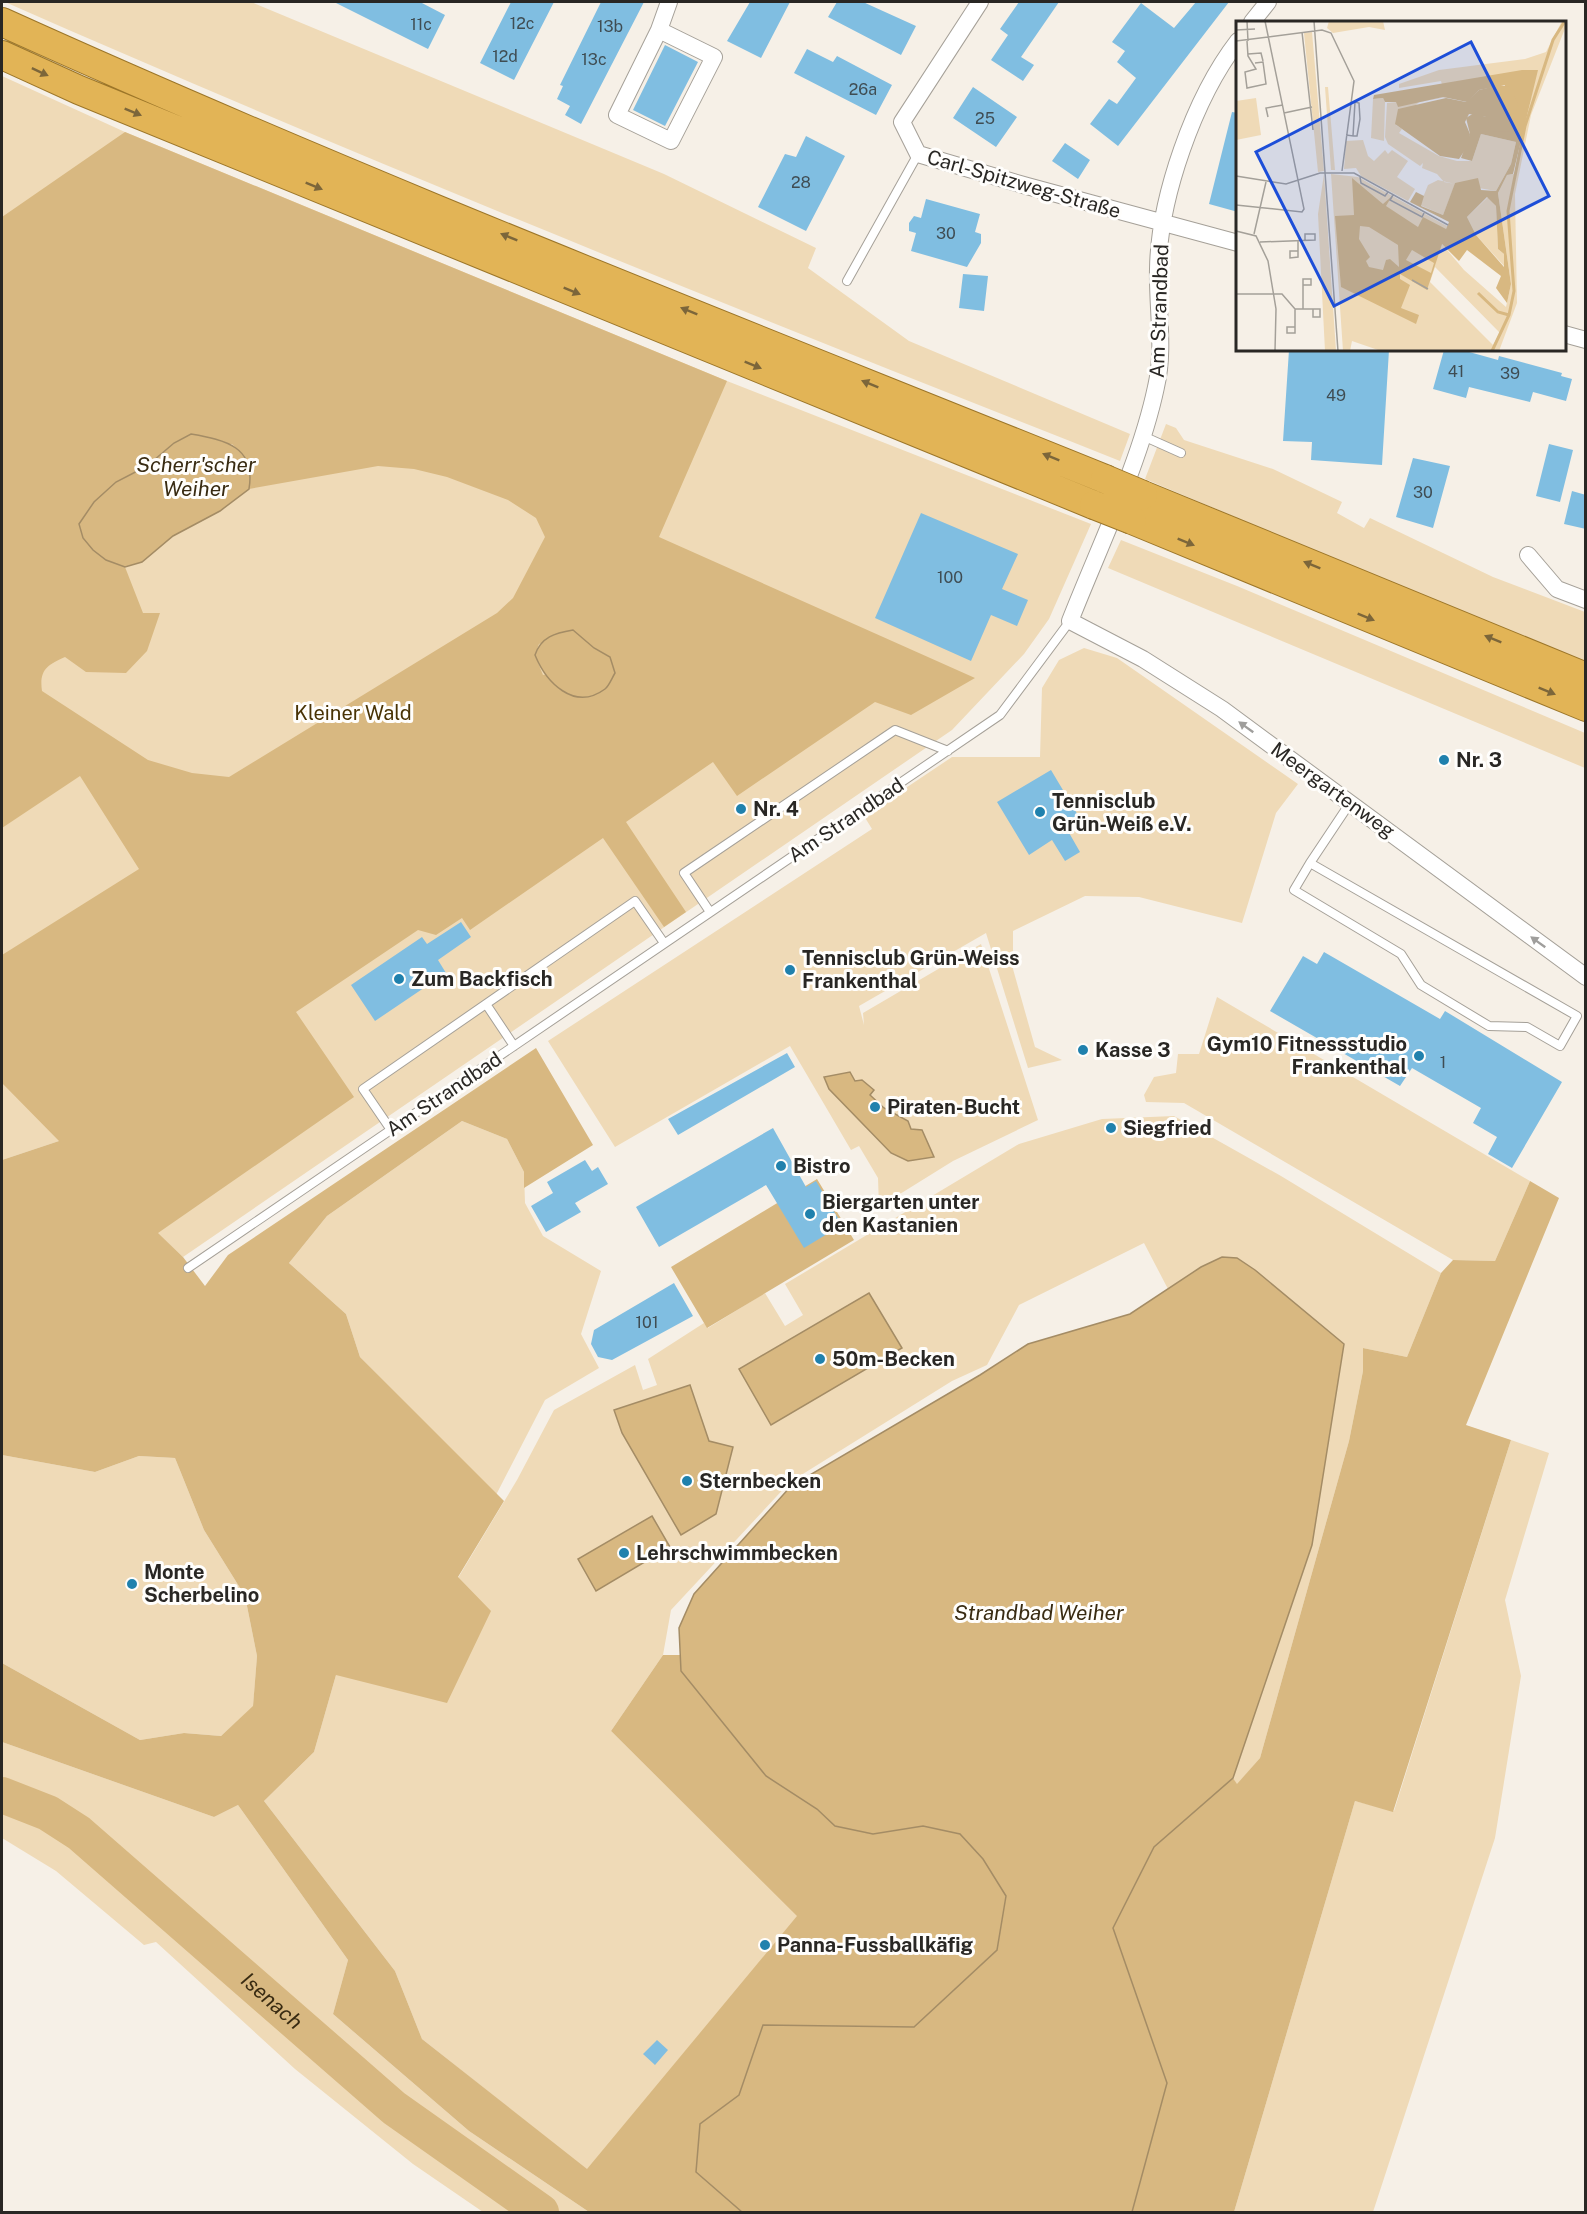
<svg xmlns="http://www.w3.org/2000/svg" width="1587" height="2214" viewBox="0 0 1587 2214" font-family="'Public Sans',sans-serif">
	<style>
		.green { fill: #efdab7 }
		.forest { fill: #d8b881; fill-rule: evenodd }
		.water { fill: #d8b881; stroke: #a48c65; stroke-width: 1.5 }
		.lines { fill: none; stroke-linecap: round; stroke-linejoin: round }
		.river { stroke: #d8b881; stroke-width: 36 }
		.building { fill: #80bee1 }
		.service-casing { stroke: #a5a098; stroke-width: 10 }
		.minor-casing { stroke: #a5a098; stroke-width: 18 }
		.trunk-casing { stroke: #9c7629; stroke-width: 30 }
		.service { stroke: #fff; stroke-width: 8 }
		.minor { stroke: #fff; stroke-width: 16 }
		.trunk { stroke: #e2b456; stroke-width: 28 }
		.trunk-bridge-casing { stroke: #9c7629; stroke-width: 30; stroke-linecap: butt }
		.trunk-bridge { stroke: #e2b456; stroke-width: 28 }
		.oneway { fill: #7c663a }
		.oneway2 { fill: #9f9e9c }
		.poi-dot { fill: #2081ad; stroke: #fffefc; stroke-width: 2 }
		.labels { text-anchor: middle; stroke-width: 6; stroke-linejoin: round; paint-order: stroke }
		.number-label { font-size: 16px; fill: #3f4d53 }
		.street-label { font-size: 20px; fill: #292724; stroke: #fffefc }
		.park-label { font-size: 20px; fill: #493305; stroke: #fffefc }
		.poi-label { font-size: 20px; font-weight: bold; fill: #292724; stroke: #fffefc; text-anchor: start }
		.water-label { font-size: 21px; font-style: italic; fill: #392b12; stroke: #fffefc }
		.inset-river { fill: none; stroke: #d8b881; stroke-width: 3 }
		.inset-road { fill: none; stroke: #a4a099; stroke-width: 1.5 }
		.view { fill: #1d4ed8; fill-opacity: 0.15; stroke: #1d4ed8; stroke-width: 3 }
		.inset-edge { fill: none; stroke: #292724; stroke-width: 3 }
	</style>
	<rect width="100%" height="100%" fill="#f6f0e7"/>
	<path class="green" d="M5,2H251L664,174L816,248L808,268L909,341L1130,434L1120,461C746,313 373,164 5,2Z
		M2,76L125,132L727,381L1091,524L1049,619L1024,654L952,730L183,1257L59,1141L2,1160Z
		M1166,424L1176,428L1184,440L1273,469L1342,502L1337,513L1364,528L1370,518L1493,577L1585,612V665L1145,479Z
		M1121,540L1237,586L1585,733V768L1108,568Z
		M1084,648L1117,658L1298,784L1276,813L1242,923L1139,897L1085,896L1013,931V969L1035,1047L1062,1060L1028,1068L986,933L859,1006L864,1025L863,1013L981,944L1038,1120L953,1161L879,1207L878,1178L859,1146L851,1150L790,1046L615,1147L548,1041L872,829L864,816L952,757H1040L1042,688L1059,660Z
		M1217,997L1530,1181L1495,1261L1453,1260L1184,1103L1146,1102L1144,1095L1154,1077L1176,1073L1178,1054H1199Z
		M1174,1116L1281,1176L1441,1273L1407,1357L1363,1348V1371L1349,1441L1260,1758L1237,1785L1233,1778L1312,1545L1344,1344L1237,1258L1222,1257L1168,1289L1144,1243L1019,1305L987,1365L952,1381L790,1482L671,1610L663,1655L611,1731L798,1916L587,2170L422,2039L395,1971L264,1801L314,1752L336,1675L458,1578L517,1480L554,1410L635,1365L643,1390L657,1385L648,1359L704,1323L708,1328L765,1293L785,1326L803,1315L785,1284L1019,1144L1102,1119Z
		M462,1121L507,1139L524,1172L525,1203L543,1236L601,1271L581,1334L599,1368L545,1400L496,1495L360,1357L346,1314L289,1263L327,1216Z
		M1511,1440L1549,1453L1505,1600L1521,1676L1495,1838L1373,2212H1234L1355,1801L1394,1811Z
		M2,1455L95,1472L139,1456L175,1458L204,1530L245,1596L257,1656L253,1707L221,1736L184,1733L140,1740L2,1663Z
		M2,1742L214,1817L238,1805L348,1960L333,2014L469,2131L589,2212H483L413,2164L295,2069L156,1942L144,1945L56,1871L2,1838Z"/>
	<path class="forest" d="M125,132L727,381L659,537L975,678L911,715L875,702L737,796L713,762L626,822L686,912L664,927L603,838L470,930L462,918L436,935L418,930L296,1012L354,1097L158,1233L183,1257L205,1286L228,1255L536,1048L593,1145L524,1188V1172L507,1139L462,1121L327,1216L289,1263L346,1314L360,1357L504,1501L458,1577L491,1611L447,1703L336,1675L314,1752L264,1801L395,1971L422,2039L587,2169L797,1916L611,1731L663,1655H680L681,1671L766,1776L817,1809L835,1826L873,1834L923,1826L960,1834L983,1859L1006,1896L997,1950L914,2027L763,2025L739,2095L700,2124L696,2172L742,2212H589L469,2131L333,2014L348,1960L238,1805L214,1817L2,1742V1663L140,1740L184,1733L221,1736L253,1706L257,1656L245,1596L204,1530L175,1458L139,1456L95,1472L2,1455V1160L59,1141L2,1083V955L139,869L80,776L2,828V217ZM174,443L232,444C247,458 252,469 249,489L378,466L414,469L447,477L508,500L536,518L545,537L513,598L497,613L229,777L192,773L148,760L42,691C39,670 47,665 65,657L86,672L126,673L147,651L160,613H143L125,567L106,560L116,482L147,466ZM573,630L594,648L610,657L543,675L535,655L539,644Z
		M817,1179L854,1240L707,1328L671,1267Z
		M1530,1181L1559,1198L1466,1425L1511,1440L1393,1812L1355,1801L1234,2212H1132L1167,2083L1113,1928L1154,1847L1233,1778L1237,1784L1260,1758L1349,1441L1363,1371V1348L1407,1357L1441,1273L1453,1260L1495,1261Z"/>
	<path class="water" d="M191,434C226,440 256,447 249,489L220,511L173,536L142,562L125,567L106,560L93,550L83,538L79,524L94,502L116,482L147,466L174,443Z
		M573,630L594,648L610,657L615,673C612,678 609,686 605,689C574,712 546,682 535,655C541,637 555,633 573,630Z
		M850,1072L855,1081L862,1080L874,1090L870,1095L884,1108L908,1121L911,1129L922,1130L934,1157L908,1161L891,1153L829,1089L824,1077Z
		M1222,1257L1237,1258L1255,1270L1344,1344L1312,1545L1233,1778L1154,1847L1113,1928L1167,2083L1132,2212H742L696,2172L700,2124L739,2095L763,2025L914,2027L997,1950L1006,1896L983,1859L960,1834L923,1826L873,1834L835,1826L817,1809L766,1776L681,1671L679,1628L694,1594L791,1486L980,1375L1028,1344L1130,1314L1201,1267Z
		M869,1293L902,1348L771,1425L739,1369Z
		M690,1385L709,1441L733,1447L716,1514L681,1535L622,1433L614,1410Z
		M652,1516L670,1547L596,1591L578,1559Z"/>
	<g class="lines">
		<path class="river" id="s1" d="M2,1795L48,1813L79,1833L394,2108L541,2212"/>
	</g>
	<path class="building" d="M334,2H420L445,15L428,49Z
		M511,2H554L514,80L480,63Z
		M601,2H644L581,124L565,115L570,106L557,99L563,86L560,85Z
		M750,2H790L761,58L727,41Z
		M837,2H863L916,26L901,55L828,17Z
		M1019,2H1059L1021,57L1034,65L1023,81L991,60L1008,35L1000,29Z
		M1196,2H1229L1118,146L1090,124L1109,99L1117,104L1136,78L1117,62L1125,51L1112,42L1141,3L1174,28Z
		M665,45L698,62L665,126L633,110Z
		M807,49L833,62L837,56L892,85L876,115L794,73Z
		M973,87L1017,117L996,147L953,118Z
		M1232,112L1238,113V212L1209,204Z
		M806,136L845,156L806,231L758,207L785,154L796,157Z
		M1065,143L1090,160L1078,179L1052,161Z
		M926,199L980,214L975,232L981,234V243L967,267L911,251L916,233L909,231V223L914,216L921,218Z
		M963,274L988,276L984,311L959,308Z
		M1289,350H1389L1382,465L1311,460L1312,442L1283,441Z
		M1444,350H1462L1498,360L1499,356L1562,373L1561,376L1572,379L1566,401L1533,392L1530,402L1469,387L1466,398L1433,389Z
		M1549,444L1573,450L1560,502L1536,496Z
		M1413,458L1450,466L1433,528L1396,517Z
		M1572,491L1586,495V529L1564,524Z
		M921,513L1018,554L1002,589L1028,600L1017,626L991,615L971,661L875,618Z
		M1051,770L1082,822L1068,831L1080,852L1065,861L1052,840L1029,855L997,802Z
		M461,922L471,937L438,960L446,973L375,1021L351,985L422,937L427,944Z
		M1324,952L1440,1019L1445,1011L1562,1082L1512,1168L1488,1154L1497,1137L1473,1123L1481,1108L1412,1068L1400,1086L1270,1011L1303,956L1317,964Z
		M787,1053L795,1067L678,1135L668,1119Z
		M773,1128L806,1187L816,1181L842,1225L804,1248L766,1185L659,1247L636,1207Z
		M585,1160L592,1171L598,1167L608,1184L575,1203L581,1212L546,1232L531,1206L553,1193L547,1182Z
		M674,1283L693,1316L612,1360L598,1357L591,1344L594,1330Z
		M657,2040L668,2050L655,2065L643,2054Z"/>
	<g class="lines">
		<g class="service-casing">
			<path id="service" d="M847,281L918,154
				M1143,436L1181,453
				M1310,863L1294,890L1401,954L1421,985L1489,1026L1527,1027L1560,1046L1577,1016L1310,863L1350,803
				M710,912L684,873L895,730L948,751
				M486,1004L514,1046
				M391,1130L363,1089L635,901L664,943
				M188,1268L1000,715L1070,621"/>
		</g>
		<g class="minor-casing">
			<path id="minor" d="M980,2L902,122L918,154L1027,186L1238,243
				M1252,22L1268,2
				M659,30L714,57L671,141L617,115L659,30L669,2
				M1238,41C1194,98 1159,198 1158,269C1157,308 1165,349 1156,387C1140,463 1099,547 1070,621L1143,659L1222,709L1586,977
				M1564,334L1586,340
				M1528,555L1557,589L1586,600"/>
		</g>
		<g class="trunk-casing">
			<path id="trunk" d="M2,22C364,186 736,330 1105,479
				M2,55L79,90L1094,505
				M1143,495L1586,677
				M1132,520L1586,707"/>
		</g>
		<use href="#service" class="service"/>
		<use href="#minor" class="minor"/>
		<use href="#trunk" class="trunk"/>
		<g class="trunk-bridge-casing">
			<path id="trunk-bridge" d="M1105,479L1143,495
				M1094,505L1132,520"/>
		</g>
		<use href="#trunk-bridge" class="trunk-bridge"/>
	</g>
	<defs><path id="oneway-solid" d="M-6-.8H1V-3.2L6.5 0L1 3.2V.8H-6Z" transform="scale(1.5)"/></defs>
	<g class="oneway">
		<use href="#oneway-solid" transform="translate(40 72) rotate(25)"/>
		<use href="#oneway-solid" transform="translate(133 112) rotate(22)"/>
		<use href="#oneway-solid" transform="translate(314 186) rotate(22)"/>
		<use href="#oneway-solid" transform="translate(509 237) rotate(-158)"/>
		<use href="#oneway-solid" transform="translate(572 291) rotate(22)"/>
		<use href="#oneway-solid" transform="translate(689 311) rotate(-158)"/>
		<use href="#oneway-solid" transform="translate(753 365) rotate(22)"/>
		<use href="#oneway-solid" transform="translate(870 384) rotate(-158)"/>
		<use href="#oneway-solid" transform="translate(1051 457) rotate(-158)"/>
		<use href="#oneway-solid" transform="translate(1186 542) rotate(22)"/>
		<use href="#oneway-solid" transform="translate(1312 565) rotate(-158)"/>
		<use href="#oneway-solid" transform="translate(1366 617) rotate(22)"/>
		<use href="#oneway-solid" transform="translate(1493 639) rotate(-158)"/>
		<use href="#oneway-solid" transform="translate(1547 691) rotate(22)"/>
	</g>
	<g class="oneway2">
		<use href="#oneway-solid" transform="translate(1246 727) rotate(-144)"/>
		<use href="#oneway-solid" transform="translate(1538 942) rotate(-144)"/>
	</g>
	<g class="poi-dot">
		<circle cx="1444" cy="760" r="6"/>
		<circle cx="741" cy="809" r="6"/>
		<circle cx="1040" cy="812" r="6"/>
		<circle cx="790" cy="970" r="6"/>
		<circle cx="399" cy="979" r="6"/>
		<circle cx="1083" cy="1050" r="6"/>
		<circle cx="1419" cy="1056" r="6"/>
		<circle cx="875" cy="1107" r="6"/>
		<circle cx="1111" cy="1128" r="6"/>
		<circle cx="781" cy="1166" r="6"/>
		<circle cx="810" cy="1214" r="6"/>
		<circle cx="820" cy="1359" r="6"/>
		<circle cx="687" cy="1481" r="6"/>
		<circle cx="624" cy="1553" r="6"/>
		<circle cx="132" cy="1584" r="6"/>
		<circle cx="765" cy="1945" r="6"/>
	</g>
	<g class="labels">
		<g class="number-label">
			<text x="522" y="29">12c</text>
			<text x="421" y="30">11c</text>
			<text x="610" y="32">13b</text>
			<text x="505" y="62">12d</text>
			<text x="594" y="65">13c</text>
			<text x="863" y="95">26a</text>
			<text x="985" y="124">25</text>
			<text x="801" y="188">28</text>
			<text x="946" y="239">30</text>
			<text x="1456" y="377">41</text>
			<text x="1510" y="379">39</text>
			<text x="1336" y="401">49</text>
			<text x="1423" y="498">30</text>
			<text x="950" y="583">100</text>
			<text x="1443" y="1068">1</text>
			<text x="647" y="1328">101</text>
		</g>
		<g class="street-label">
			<text transform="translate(1024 184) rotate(16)" y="7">Carl-Spitzweg-Straße</text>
			<text transform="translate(1159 311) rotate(-88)" y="7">Am Strandbad</text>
			<text transform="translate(1333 790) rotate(36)" y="7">Meergartenweg</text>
			<text transform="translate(846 820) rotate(-34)" y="7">Am Strandbad</text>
			<text transform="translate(444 1094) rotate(-34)" y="7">Am Strandbad</text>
		</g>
		<g class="park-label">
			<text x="353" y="720">Kleiner Wald</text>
		</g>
		<g class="poi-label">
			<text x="1456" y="767">Nr. 3</text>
			<text x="1052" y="808">Tennisclub<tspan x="1052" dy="23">Grün-Weiß e.V.</tspan></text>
			<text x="753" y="816">Nr. 4</text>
			<text x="802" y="965">Tennisclub Grün-Weiss<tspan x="802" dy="23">Frankenthal</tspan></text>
			<text x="411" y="986">Zum Backfisch</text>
			<text x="1407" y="1051" text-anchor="end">Gym10 Fitnessstudio<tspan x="1407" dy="23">Frankenthal</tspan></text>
			<text x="1095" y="1057">Kasse 3</text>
			<text x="887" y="1114">Piraten-Bucht</text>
			<text x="1123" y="1135">Siegfried</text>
			<text x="793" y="1173">Bistro</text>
			<text x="822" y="1209">Biergarten unter<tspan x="822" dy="23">den Kastanien</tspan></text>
			<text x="832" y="1366">50m-Becken</text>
			<text x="699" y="1488">Sternbecken</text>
			<text x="636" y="1560">Lehrschwimmbecken</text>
			<text x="144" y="1579">Monte<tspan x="144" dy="23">Scherbelino</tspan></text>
			<text x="777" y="1952">Panna-Fussballkäfig</text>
		</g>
		<g class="water-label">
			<text x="196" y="472">Scherr'scher<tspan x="196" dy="24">Weiher</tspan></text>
			<text x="1039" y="1620">Strandbad Weiher</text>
			<text dy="7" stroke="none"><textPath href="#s1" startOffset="342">Isenach</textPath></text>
		</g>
	</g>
	<g transform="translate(1236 21)">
		<rect width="330" height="330" fill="#f6f0e7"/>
		<path d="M93,0H147L149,9L133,6L97,12L91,7ZM326,0H330V5L295,94L279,173L281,282L263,330H145L116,320L114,330H107L95,153L122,156L211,205L206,223L228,249L270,286L275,263L262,172L271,154L278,153L301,49L206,64L205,60L163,67V63L203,49L289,38L310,31ZM199,246L264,312L257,324L194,261ZM76,11L88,150L82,151L68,12ZM89,66H92L99,149H95ZM207,76H210L183,81L160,104L166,108L163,112L203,135L221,140H236L245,113L280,121L275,143L260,170L208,161L201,153L186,147L187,142L184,145L152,123L149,116L151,82L161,81L162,85ZM20,77L25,114L0,119V80ZM147,77L149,81L148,120L135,117L137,78ZM127,119L132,135L138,140L149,129L152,133L156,129L172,140L161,156L179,168L172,180L125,155L120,147L108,148L110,120ZM88,153L100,330H89L82,193ZM202,159L219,163L207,194L184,184L192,164ZM252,176L260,185L262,228L268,233L269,246L240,214L231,196Z" fill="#efdab7" fill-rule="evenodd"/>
		<path d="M286,49H302L277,153L271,154L262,172L275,263L271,282L260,267L265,255L231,229L223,240L206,223L191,269L164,253V258L174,264L165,287L183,294L180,303L105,266L99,195L118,194L116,157L147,183L156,175L150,185L182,206L187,196L210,208L213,201L174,181L180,171L188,175L185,185L207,194L219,162L242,157L245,169L260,170L275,143L280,121L245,113L236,140L225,137L234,113L230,97L238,92L250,96L269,64L243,69L231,81L207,76L162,86L160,81H149L147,77L137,78L138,74ZM251,176L260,185L262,228L268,233V246L240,214L231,196ZM124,205L133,206L162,224L163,246L154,238L150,239L147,249L133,246L130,240L134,236L123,218ZM176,229L198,242L195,252L170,239Z" fill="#d8b881" fill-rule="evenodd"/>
		<path d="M264,64L273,66L282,82L275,110L257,111L250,96L233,93L229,101L234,113L233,123L223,138L204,135L159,103L162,88L210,77L230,81L243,69Z" fill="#d8b881"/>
		<path class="inset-river" d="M242,272L262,291L273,294M256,330L273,294L278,270L272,190L289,105L317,19L329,0"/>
		<path class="inset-road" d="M11,0L12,20M78,0L102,330M0,9L19,8M66,11L77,109M0,20L86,9L95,12L118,60L106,150M11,20L12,35L20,48L9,51L11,67L30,63L27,41L19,42M12,33L25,32L27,40M48,92L76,86M32,96L30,87L47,84M110,114L117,115L119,81L123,82L124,98L121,115H117M0,155L50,163L84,152H118L212,204M124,156L125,162L149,175L152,171M157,174L154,179L186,196L188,192M0,184L66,191L68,188L29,0M0,210L20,215L32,240L40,288L39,330M18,213L30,161M24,221L79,219V213H69V219M62,230H54V237L62,236V220M176,259L192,268M0,273H46L59,288H84V296H77V288M67,288V258H75V264H67M59,306H51V312H59V288"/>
		<path class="view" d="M235,21L313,175L98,285L20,131Z"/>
		<rect width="330" height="330" class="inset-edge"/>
	</g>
	<rect width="1587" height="2214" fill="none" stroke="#292724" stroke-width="6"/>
</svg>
